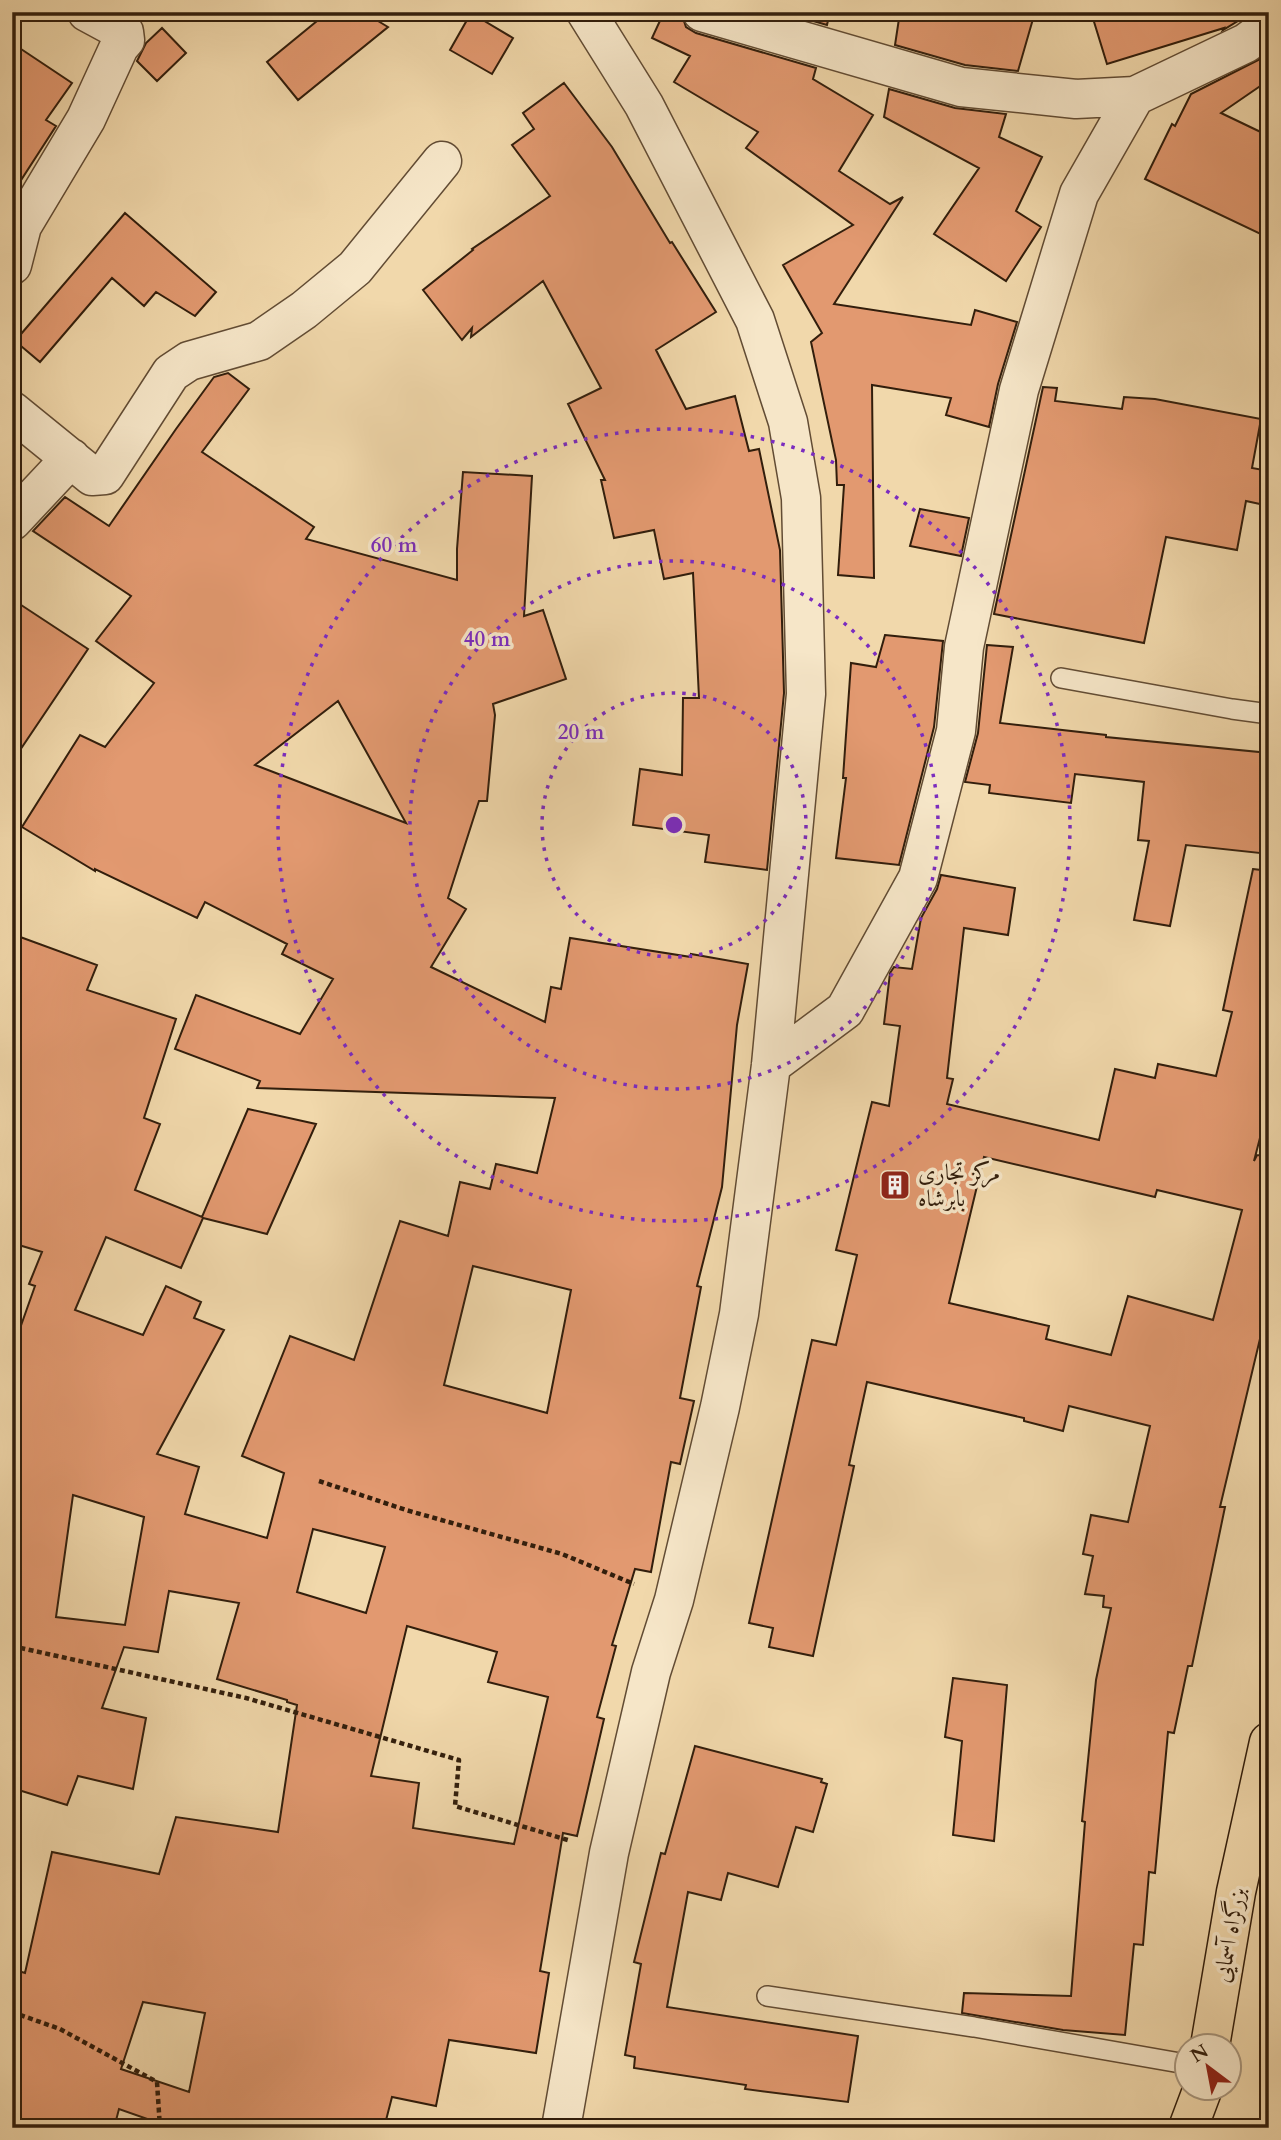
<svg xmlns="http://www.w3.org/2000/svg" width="1281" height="2140" viewBox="0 0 1281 2140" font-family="Cardo,Amiri,serif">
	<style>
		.building { fill: #e29970; stroke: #321e0c; stroke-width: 2; fill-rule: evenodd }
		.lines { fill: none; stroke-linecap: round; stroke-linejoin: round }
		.service-casing { stroke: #624c34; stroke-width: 22 }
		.minor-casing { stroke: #624c34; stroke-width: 41 }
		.trunk-casing { stroke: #321e0c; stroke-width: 41 }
		.path { stroke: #321e0c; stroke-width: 4.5; stroke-dasharray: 5 3.5; stroke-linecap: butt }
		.service { stroke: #f6e6c8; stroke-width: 19 }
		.minor { stroke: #f6e6c8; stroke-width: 38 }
		.trunk { stroke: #f1d8ab; stroke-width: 38 }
		.ring { fill: none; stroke: #7b2cbf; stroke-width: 3.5; stroke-dasharray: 3.5 7 }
		.labels { text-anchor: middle; stroke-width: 7; stroke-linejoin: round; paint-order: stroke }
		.poi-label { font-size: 23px; fill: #321e0c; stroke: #f6e6c8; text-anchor: start }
		.street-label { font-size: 23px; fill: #321e0c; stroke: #f6e6c8 }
		.centre { fill: #7b2cbf; stroke: #f6e6c8; stroke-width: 3.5 }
		.ring-label { font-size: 21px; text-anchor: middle; font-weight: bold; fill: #7b2cbf; stroke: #f6e6c8; stroke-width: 7; stroke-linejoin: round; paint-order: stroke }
	</style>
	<rect width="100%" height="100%" fill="#f1d8ab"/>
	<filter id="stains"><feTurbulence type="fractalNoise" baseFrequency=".00286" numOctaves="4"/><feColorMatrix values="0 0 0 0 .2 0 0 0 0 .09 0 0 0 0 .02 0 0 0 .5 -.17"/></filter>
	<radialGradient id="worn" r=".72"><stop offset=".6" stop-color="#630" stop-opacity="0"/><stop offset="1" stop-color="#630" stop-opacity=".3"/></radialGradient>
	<path class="building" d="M328,12H363L388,27L298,100L267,62Z
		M664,12H681L686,27L696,33L816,68L813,79L873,115L839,171L890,204L903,197L834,304L971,325L975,310L1017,322L998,384L989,427L946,415L951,398L872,385L874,578L838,575L844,485H837L836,460L811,342L822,333L783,265L853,225L746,148L758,132L674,82L690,56L652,38Z
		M782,12H830L827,25Z
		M900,12H1035L1018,71L965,65L895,45Z
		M1091,12H1245L1246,16L1223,30L1224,28L1107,64Z
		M471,13L513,38L492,74L450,50Z
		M162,28L186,53L157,81L137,61L146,43Z
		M12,43L72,83L46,120L56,126L12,194Z
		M1264,57L1269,63V80L1221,113L1269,136V238L1145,179L1172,124L1175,126L1191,94Z
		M564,83L612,147L670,243L672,242L716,312L656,350L686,409L735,396L749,451L759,449L780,550L784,693L767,870L705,862L709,835L633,825L640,769L682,775L683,698H699L693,573L664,579L654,530L614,538L601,480H605L568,404L601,388L543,281L471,337L472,328L462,340L423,290L473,250L472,249L550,196L512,145L534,129L523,113Z
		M889,89L955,108L1006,114L999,137L1042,157L1016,211L1041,227L1006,281L934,234L979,168L884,117Z
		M125,213L216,292L195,316L156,292L144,306L112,278L40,362L15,341Z
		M228,373L249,389L202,452L314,527L306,539L457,580V549L463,472L532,476L524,616L543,610L566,679L493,704L495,715L487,801H479L448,898L466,909L431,967L545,1022L551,987L561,989L570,938L691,957V954L748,964L737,1025L722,1187L697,1286L701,1287L680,1398L694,1401L680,1464L671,1462L651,1572L635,1569L612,1645L616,1646L597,1717L604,1719L577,1836L563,1833L540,1971L549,1973L536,2053L449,2040L436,2106L392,2097L384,2128H173L119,2109L114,2128H12V1969L25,1973L52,1852L159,1874L176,1817L278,1832L297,1705L287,1702V1700L217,1679L239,1603L169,1591L158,1652L124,1647L102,1708L146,1718L133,1789L78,1776L67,1805L12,1788V1351L35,1286L29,1284L42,1252L12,1243V934L97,965L87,990L176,1019L144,1118L160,1124L135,1190L202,1217L248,1109L316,1124L267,1234L203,1218L181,1268L106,1237L75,1310L143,1335L166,1286L201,1302L194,1318L224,1330L157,1454L199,1467L185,1514L267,1538L284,1473L242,1456L290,1336L354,1360L400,1221L448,1236L460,1182L490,1189L496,1164L537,1173L555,1098L257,1088L260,1081L175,1049L196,995L300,1034L333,979L282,954L287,944L205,902L197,918L95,869V871L22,827L80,735L105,747L154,683L96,641L131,596L33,531L65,497L109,526L176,429L214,377ZM338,701L406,823L255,765ZM473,1266L571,1290L547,1413L444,1385ZM73,1495L144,1517L125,1625L56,1617ZM313,1529L385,1547L366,1613L297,1592ZM407,1626L497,1652L488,1682L548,1697L514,1844L413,1828L419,1783L371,1776ZM143,2002L205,2013L189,2092L121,2069Z
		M1043,387L1057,388L1055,401L1122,409L1124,397L1155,399L1261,419L1252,468L1269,471V506L1246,501L1237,550L1166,537L1144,643L994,614Z
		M920,509L969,518L961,556L910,546Z
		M12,599L88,649L12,762Z
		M885,635L943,641L934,727L899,865L836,858L846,778H843L851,663L876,667Z
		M987,645L1013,647L1000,723L1106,735V737L1269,753V854L1186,845L1170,926L1134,920L1149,841L1138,840L1144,782L1075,774L1071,803L989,793L990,785L965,782L978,733Z
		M1253,869L1269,871V1103L1254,1161L1257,1155L1269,1156V1301L1220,1507H1225L1192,1666H1188L1174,1733L1168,1732L1155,1873L1149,1872L1143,1945L1134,1944L1125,2035L1063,2030L962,2013L964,1993L1071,1996L1085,1822L1082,1821L1096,1680L1111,1608L1103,1607L1104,1596L1085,1594L1093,1556L1083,1554L1091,1515L1128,1522L1150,1426L1069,1406L1063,1431L1024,1421V1418L867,1382L849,1465L854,1466L813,1656L769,1647L773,1628L749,1623L812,1340L836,1345L857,1255L836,1250L872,1102L889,1106L900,1026L884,1024L890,973L894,967L912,969L921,918L937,889L941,875L1015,888L1008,935L964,928L947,1078L953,1079L947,1104L1099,1140L1115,1069L1155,1078L1158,1064L1216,1076L1232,1012L1223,1010ZM984,1157L1155,1197L1157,1190L1242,1210L1213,1320L1128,1296L1111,1355L1046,1339L1049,1326L949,1303Z
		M953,1678L1007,1685L994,1841L953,1835L962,1741L945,1737Z
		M695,1746L822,1779L821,1782L827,1784L813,1832L796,1827L778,1887L728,1873L721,1900L688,1892L667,2007L858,2036L848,2102L745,2089L746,2085L634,2068L635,2057L625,2055L641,1964L634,1962L661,1853L665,1854Z"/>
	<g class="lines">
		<g class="service-casing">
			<path id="service" d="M1061,678L1232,709L1269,714
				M767,1996L974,2027L1186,2064"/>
		</g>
		<g class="minor-casing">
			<path id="minor" d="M702,12L961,87L1076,99L1135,96
				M12,265L22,226L86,119L119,47L125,40L124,32L87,12
				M12,411L92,476L105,475L171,373L189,361L259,341L304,310L355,268L442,161
				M12,521L71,458
				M771,1065L845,1010L918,878L956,731L964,647L1019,390L1079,194L1135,96L1246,43L1269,26
				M561,2128L609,1853L651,1672L674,1600L720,1407L739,1314L771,1065L806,694L801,498L788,422L755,320L644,105L586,12"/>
		</g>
		<g class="trunk-casing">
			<path id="trunk" d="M1210,2046L1236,1892L1269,1742
				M1188,2128L1203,2088"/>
		</g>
		<path class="path" d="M319,1481L406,1510L562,1554L634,1584
			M12,1646L246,1698L459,1760L455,1806L571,1841
			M12,2012L60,2029L157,2082L160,2128"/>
		<use href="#service" class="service"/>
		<use href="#minor" class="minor"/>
		<use href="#trunk" class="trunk"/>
	</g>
	<g class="ring">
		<circle cx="674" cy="825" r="132"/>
		<circle cx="674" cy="825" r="264"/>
		<circle cx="674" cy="825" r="396"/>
	</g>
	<defs>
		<g id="building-square" transform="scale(1.575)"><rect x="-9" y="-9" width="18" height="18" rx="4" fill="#8f2418" stroke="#f6e6c8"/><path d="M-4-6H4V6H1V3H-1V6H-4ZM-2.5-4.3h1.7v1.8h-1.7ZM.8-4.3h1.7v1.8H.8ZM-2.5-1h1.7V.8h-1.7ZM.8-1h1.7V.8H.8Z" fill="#fff"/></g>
	</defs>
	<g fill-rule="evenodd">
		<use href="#building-square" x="895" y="1185"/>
	</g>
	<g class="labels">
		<g class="poi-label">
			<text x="918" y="1180">مرکز تجاری<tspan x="918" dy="26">بابرشاه</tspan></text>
		</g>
		<g class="street-label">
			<text transform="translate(1229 1935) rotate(-80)" y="8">بزرگراه آسمایی</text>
		</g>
	</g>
	<circle cx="674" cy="825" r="10" class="centre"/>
	<g class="ring-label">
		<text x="394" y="552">60 m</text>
		<text x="487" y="646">40 m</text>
		<text x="581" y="739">20 m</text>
	</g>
	<rect width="1281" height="2140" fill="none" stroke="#f1d8ab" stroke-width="42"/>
	<rect x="14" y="14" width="1253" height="2112" fill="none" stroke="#321e0c" stroke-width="3.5"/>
	<rect x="21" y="21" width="1239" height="2098" fill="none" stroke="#321e0c" stroke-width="2"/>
	<g transform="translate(1208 2067) rotate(328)"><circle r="33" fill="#f6e6c8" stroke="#a8967d" stroke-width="2"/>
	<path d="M0-5L12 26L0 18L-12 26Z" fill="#8f2418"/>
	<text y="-10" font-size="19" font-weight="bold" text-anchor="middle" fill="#321e0c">N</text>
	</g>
	<rect width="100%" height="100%" filter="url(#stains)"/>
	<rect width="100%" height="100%" fill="url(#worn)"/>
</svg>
